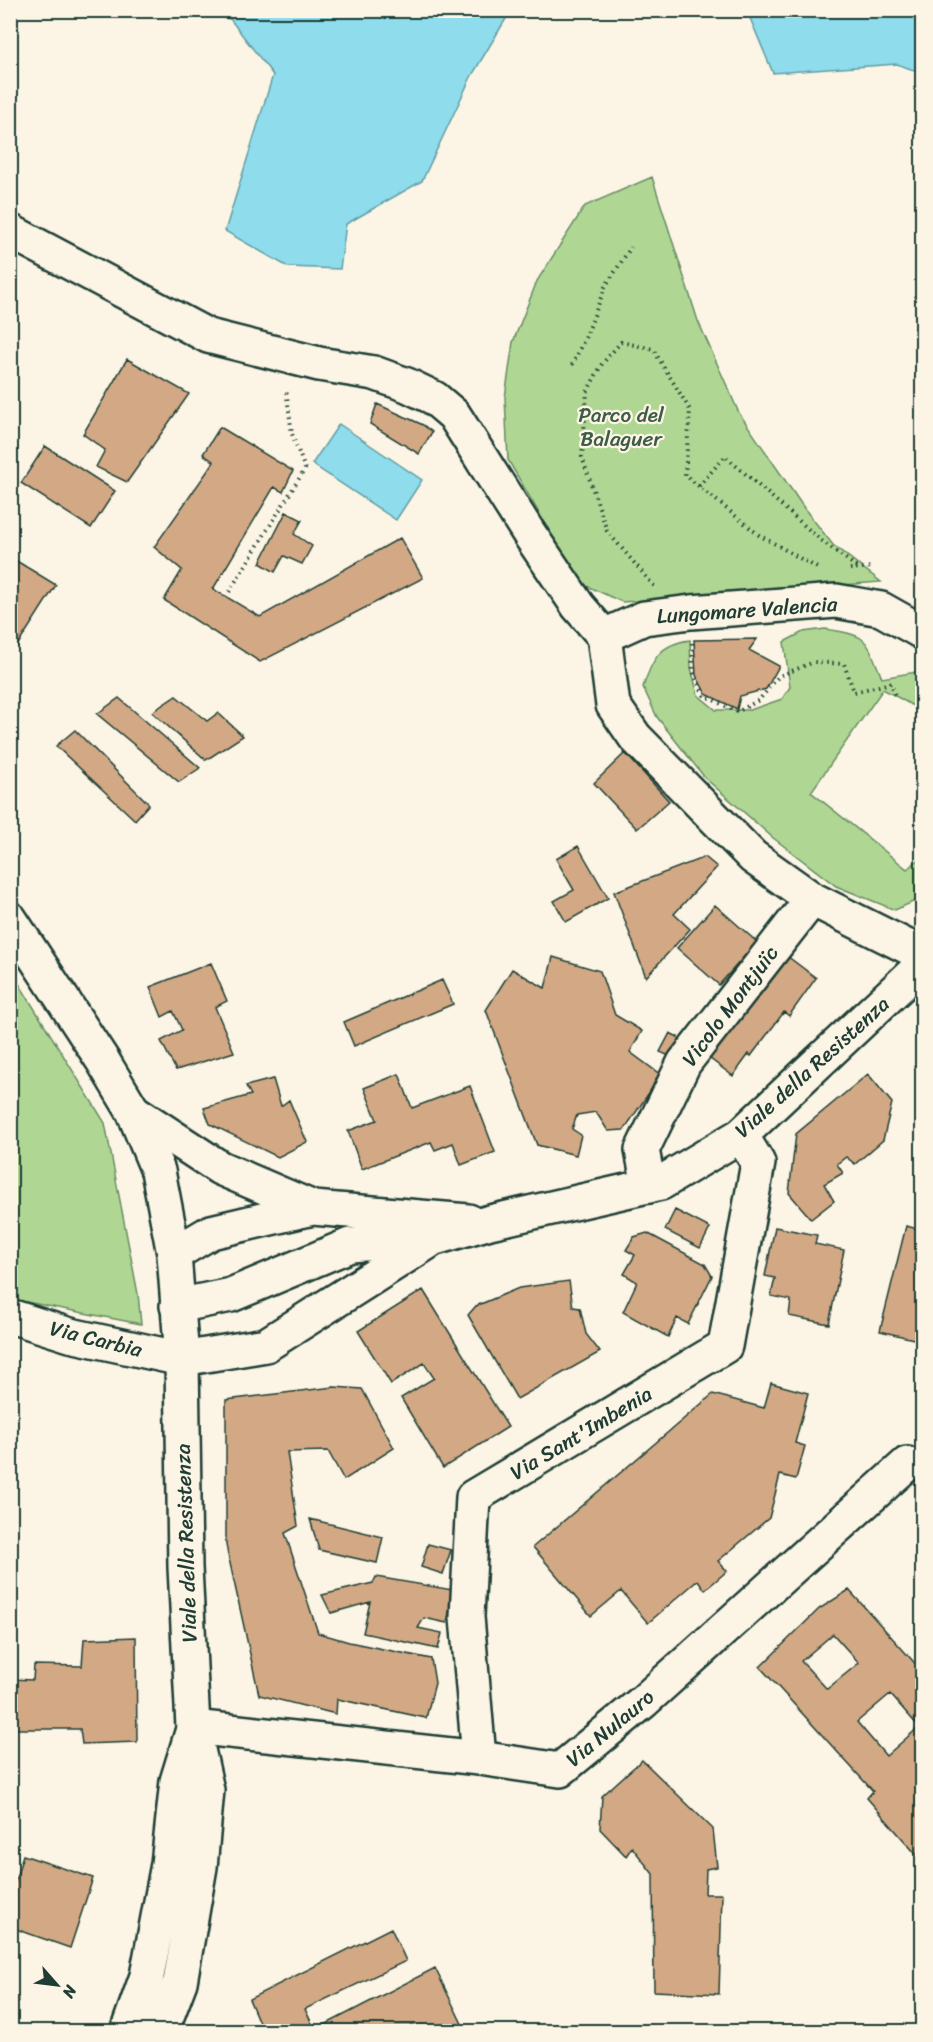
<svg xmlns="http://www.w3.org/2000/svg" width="933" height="2042" viewBox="0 0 933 2042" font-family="Sriracha,sans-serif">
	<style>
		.green { fill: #afd793; stroke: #678a64; stroke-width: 1.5 }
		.water { fill: #8edcec; stroke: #629ca2; stroke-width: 1.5 }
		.building { fill: #d2a984; stroke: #1f3d34; stroke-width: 1.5; fill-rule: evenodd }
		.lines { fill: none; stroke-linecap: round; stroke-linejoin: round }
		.minor-casing { stroke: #1f3d34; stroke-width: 38 }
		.tertiary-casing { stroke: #1f3d34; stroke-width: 38 }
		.secondary-casing { stroke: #1f3d34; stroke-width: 38 }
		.path { stroke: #1f3d34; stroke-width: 4; stroke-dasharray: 1.5 4.5; stroke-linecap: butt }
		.minor { stroke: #fcf5e5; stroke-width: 33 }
		.tertiary { stroke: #fcf5e5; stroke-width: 33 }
		.secondary { stroke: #fcf5e5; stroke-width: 33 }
		.labels { text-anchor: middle; stroke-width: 4.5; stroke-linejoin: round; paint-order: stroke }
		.park-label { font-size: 21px; fill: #3c5c47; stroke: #fcf5e5 }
		.street-label { font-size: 21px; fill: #1f3d34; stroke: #fcf5e5 }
	</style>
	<rect width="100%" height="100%" fill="#fcf5e5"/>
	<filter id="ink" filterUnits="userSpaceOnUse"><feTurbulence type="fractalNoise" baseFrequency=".0167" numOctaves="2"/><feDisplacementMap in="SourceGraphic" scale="12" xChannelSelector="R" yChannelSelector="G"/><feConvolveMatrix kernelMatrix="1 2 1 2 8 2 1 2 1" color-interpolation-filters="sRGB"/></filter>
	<g filter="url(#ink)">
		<path class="green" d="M652,177L698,321L739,413L804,508L833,545L881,582L622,602L580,583L508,460L505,398L513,342L537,281L585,206Z
			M825,629C871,636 865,638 882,678L916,672L922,677V711L883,689L811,792L907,869L922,857V898L895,910L836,886L772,837L705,778L657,717L643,687C652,660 659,644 690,640L691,668L698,695L716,710H750L782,699L790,687L784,642L803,632Z
			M10,969L105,1123L138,1294L141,1324L11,1299Z"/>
		<path class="water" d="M509,11L510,12L471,77L422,181L346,224L340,269L288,267L225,231L273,75L230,19L187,11Z
			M747,11H922V73L897,64L773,73Z
			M339,424L422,480L396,520L312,464Z"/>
		<path class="building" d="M127,359L189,394L127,482L96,467L105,450L83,434Z
			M377,404L423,425L432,432L419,454L370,424Z
			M220,427L293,471L283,492L274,487L213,589L260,617L400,538L423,578L260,662L164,600L182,570L154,547L214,462L203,454Z
			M45,446L115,491L91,528L21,483Z
			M286,512L302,520L294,534L312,546L302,564L284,556L275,572L260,563Z
			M10,557L56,585L10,657Z
			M757,639L749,650L779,666L766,689L740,696L737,709L706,694L696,675L694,640Z
			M176,696L207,721L218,713L243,736L206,760L152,712Z
			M119,698L200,768L179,782L97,714Z
			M75,730L149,804L135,820L56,746Z
			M625,753L669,801L637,829L594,783Z
			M578,846L608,898L566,922L554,901L574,890L556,859Z
			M705,857L717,867L674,914L690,929L646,977L614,892Z
			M715,905L757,942L719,985L677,948Z
			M783,953L816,978L789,1016L784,1012L751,1056L749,1054L733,1076L709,1058Z
			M553,957L600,971L615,1015L642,1031L630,1052L661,1075L624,1130L608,1131L596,1112L577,1115L572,1129L581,1135L576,1155L537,1145L486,1010L512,969L545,988Z
			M211,963L227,1001L215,1007L234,1052L176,1070L161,1041L182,1030L173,1011L162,1017L150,987Z
			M442,980L453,1004L354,1046L344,1022Z
			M670,1033L688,1042L679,1060L660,1052Z
			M399,1074L412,1108L470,1086L495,1152L461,1165L453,1143L435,1150L431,1142L362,1169L348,1131L377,1120L364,1088Z
			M868,1074L892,1103L883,1140L855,1164L846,1157L837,1164L843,1173L824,1184L834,1201L811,1219L789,1193L796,1134Z
			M273,1079L281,1106L289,1100L307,1142L278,1157L210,1124L204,1108L251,1095L246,1086Z
			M675,1210L710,1228L700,1248L665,1230Z
			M906,1226L922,1230V1341L880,1331Z
			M775,1227L817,1235L815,1244L844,1250L829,1324L789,1316L791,1300L771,1296L775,1278L765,1276Z
			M647,1233L705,1264L712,1276L688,1324L677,1318L668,1337L623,1312L637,1282L624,1274L635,1255L626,1250L634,1237Z
			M569,1281L573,1307L580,1308L586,1334L600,1352L517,1399L468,1315L476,1306L519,1288Z
			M423,1290L508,1427L443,1468L401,1398L434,1378L424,1363L391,1384L358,1331Z
			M771,1383L808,1393L795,1443L805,1446L796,1479L780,1475L769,1518L718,1561L727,1571L705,1590L698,1580L648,1623L621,1591L591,1616L533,1547L713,1394L764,1408Z
			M334,1387L362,1389L394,1448L344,1480L328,1451L287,1452L298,1526L285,1533L318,1633L349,1642L431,1659L435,1683L426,1718L337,1699L336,1714L259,1695L226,1545V1400Z
			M310,1519L383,1537L377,1563L319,1550Z
			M428,1544L451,1550L443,1574L421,1567Z
			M376,1577L453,1590L447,1623L424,1618L418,1628L442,1633L438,1649L363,1633L370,1602L331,1613L322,1595L373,1583Z
			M849,1590L922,1671V1861L867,1798L873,1791L760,1667L819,1609ZM833,1634L859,1663L827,1689L801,1661ZM890,1694L919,1727L886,1756L857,1722Z
			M136,1637L137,1742L82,1744L80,1729H10V1679L33,1680L34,1665L82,1666L84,1639Z
			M642,1760L713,1829L717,1867L706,1869L705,1894H722L719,1994L654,1991L653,1874L632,1847L626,1856L600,1829L602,1796Z
			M23,1855L93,1878L70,1948L10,1927V1898Z
			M391,1928L406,1961L305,2009L315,2030L435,1968L466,2032H263L249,1999Z"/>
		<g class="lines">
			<g class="minor-casing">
				<path id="minor" d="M10,231L208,336L319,364L374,373L407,385L434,398L454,415L530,535L578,606L604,636L613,705L635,737L753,857L812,899L922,954
					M604,636L644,618L691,612L836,601L881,609L922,632
					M649,1186L642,1150L684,1063L812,899
					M10,1316L70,1335L182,1359
					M193,1727L479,1758L560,1770L644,1701L907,1464
					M479,1758L467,1617L473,1497L725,1346L758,1163L741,1135"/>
			</g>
			<g class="tertiary-casing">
				<path id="tertiary" d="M133,1111L220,1168L313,1208
					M174,1254L211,1232L313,1208L468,1221
					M177,1306L231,1295L350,1245L432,1239L490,1222L661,1183L741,1135L922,965
					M182,1359L266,1345L428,1242"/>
			</g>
			<g class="secondary-casing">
				<path id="secondary" d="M10,919L103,1061L133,1111L158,1171L174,1254L182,1359L185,1567L193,1727L207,1790L200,1867L180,1982L161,2032
					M127,2032L147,1976L168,1864L177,1781L193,1729"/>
			</g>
			<path class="path" d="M572,365L587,334L605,287L631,247
				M699,486L725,456L822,541L858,568
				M850,569L873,567
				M654,586L607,531L582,457L587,392L602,364L621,342L653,349L690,410L685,475L759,535L819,569
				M226,597L305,469L292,434L286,389
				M692,643L693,672L704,695L737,712L759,700L779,676L814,662L844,664L854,692L891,683L895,695"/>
			<use href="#minor" class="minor"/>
			<use href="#tertiary" class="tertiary"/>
			<use href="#secondary" class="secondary"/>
		</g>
	</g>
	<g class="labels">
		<g class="park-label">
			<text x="621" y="422">Parco del<tspan x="621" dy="24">Balaguer</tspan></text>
		</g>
		<g class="street-label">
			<text transform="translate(747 610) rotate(-4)" y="7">Lungomare Valencia</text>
			<text transform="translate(730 1006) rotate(-53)" y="7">Vicolo Montjuïc</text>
			<text transform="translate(812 1067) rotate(-42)" y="7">Viale della Resistenza</text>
			<text transform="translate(96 1339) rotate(14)" y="7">Via Carbia</text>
			<text transform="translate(581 1433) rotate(-31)" y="7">Via Sant'Imbenia</text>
			<text transform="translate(186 1543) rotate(-92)" y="7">Viale della Resistenza</text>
			<text transform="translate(610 1728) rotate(-40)" y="7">Via Nulauro</text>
		</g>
	</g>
	<rect width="933" height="2042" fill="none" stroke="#fcf5e5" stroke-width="36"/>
	<rect x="18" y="18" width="897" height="2006" fill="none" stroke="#1f3d34" stroke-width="2" filter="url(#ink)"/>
	<g transform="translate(57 1985) rotate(118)" stroke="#fcf5e5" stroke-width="4.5" paint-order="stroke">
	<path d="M0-4.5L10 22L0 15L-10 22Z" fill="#1f3d34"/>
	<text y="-9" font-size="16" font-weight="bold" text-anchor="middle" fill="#1f3d34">N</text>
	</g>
</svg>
